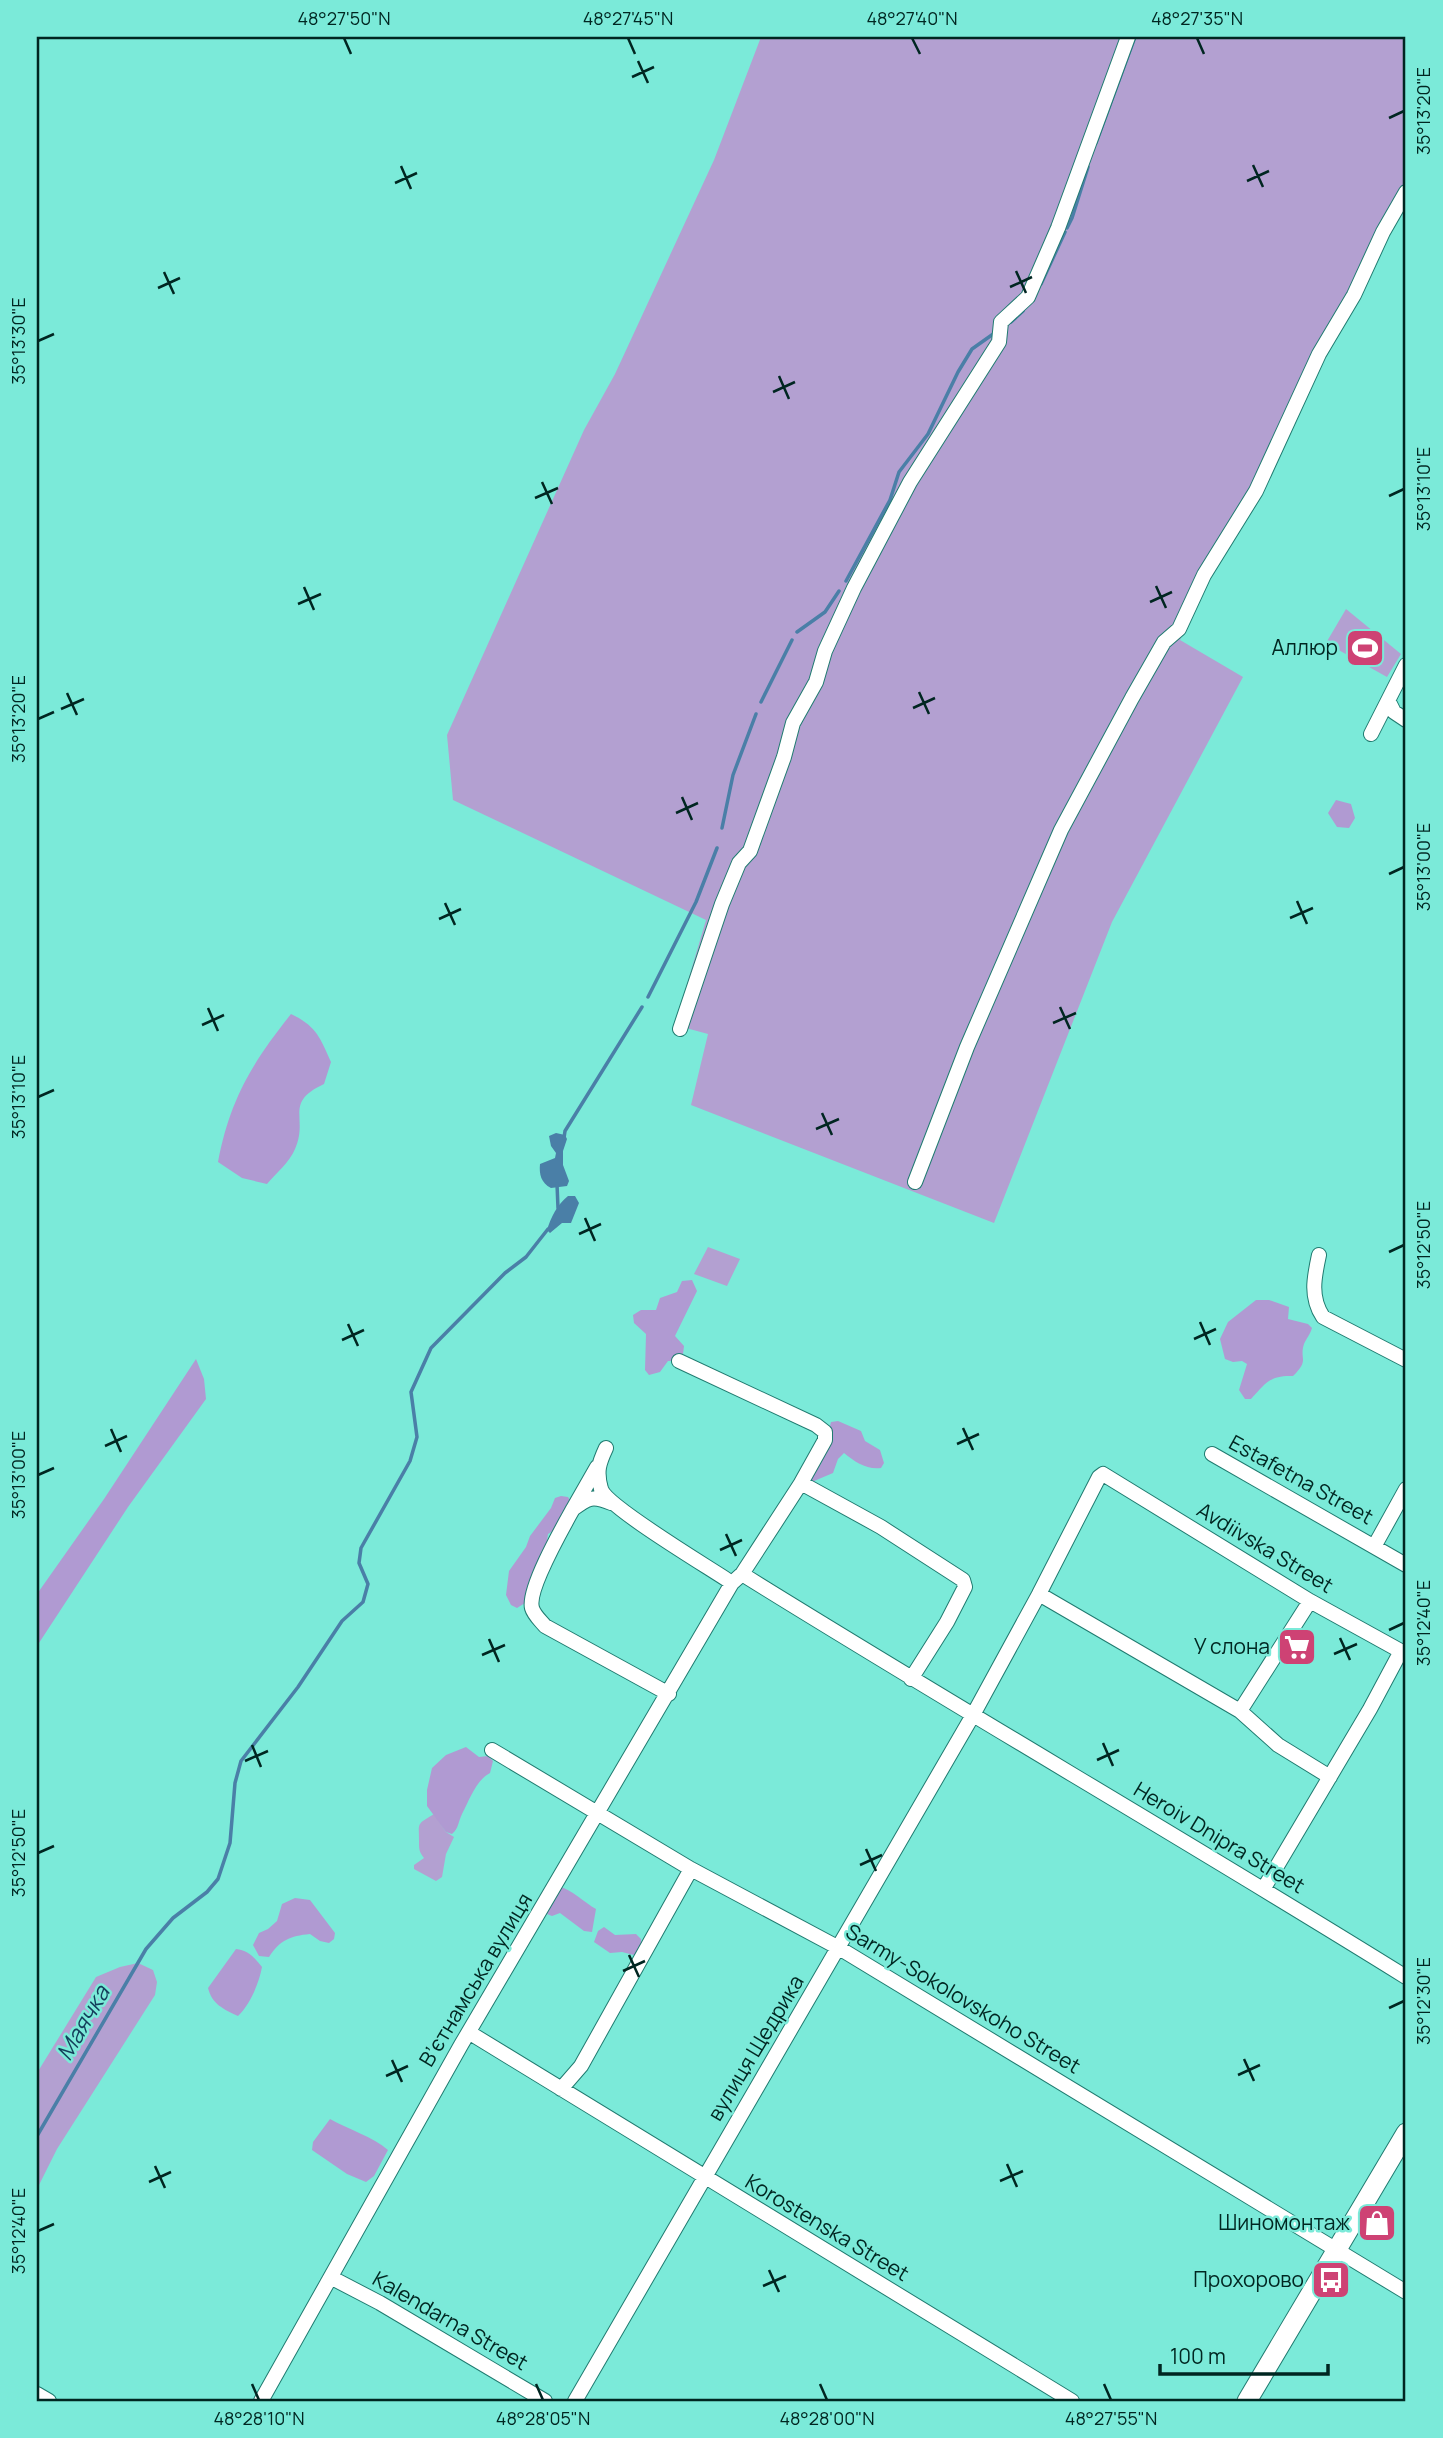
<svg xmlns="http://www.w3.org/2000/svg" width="1443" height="2438" viewBox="0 0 1443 2438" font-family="Manrope,sans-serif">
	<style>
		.green { fill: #b3a0d1 }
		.forest { fill: #b09ad2 }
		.water { fill: #4a7fa7 }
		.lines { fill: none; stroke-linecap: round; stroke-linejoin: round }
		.stream { stroke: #4a7fa7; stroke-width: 3.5 }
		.minor-casing { stroke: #207b70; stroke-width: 16 }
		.major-casing { stroke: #207b70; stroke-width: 21 }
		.minor { stroke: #fff; stroke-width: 14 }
		.major { stroke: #fff; stroke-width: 19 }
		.ticks { fill: none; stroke: #002621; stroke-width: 2.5 }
		.labels { text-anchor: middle; stroke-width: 5; stroke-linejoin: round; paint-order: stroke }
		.poi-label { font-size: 21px; fill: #002621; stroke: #7bead9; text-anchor: end }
		.street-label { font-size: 21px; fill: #002621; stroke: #7bead9 }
		.water-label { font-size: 23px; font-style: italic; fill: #143e5a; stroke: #7bead9 }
		.neatline { fill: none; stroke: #002621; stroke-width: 2.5 }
		.ticks-label { font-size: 18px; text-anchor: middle; fill: #002621 }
	</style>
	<rect width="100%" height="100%" fill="#7bead9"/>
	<path class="green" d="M761,37H1406V204L1224,540L1180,640L1243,677L1112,922L994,1223L691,1105L708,1034L675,1025L706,920L453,800L447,735L584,430L615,374L714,160Z
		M1346,609L1401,654L1387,677L1326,643Z
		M708,1247L740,1259L727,1286L694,1274Z
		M434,1814L446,1832L454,1837L446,1854L442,1877L436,1881L414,1869V1865L424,1858C419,1851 419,1850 419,1841C419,1822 416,1825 434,1814Z
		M138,1963L153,1970L157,1982L155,1995L57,2149L37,2189V2073L96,1977L120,1967Z"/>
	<path class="forest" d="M1336,800L1351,804L1355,818L1349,828L1337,827L1328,813Z
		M291,1014C316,1026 320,1037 331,1062L324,1084C283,1103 309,1118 295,1149C290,1162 275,1174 267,1184L242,1178L218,1162C230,1099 252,1063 291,1014Z
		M692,1280L697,1291L675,1336L684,1346L683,1354L675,1361H668L660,1372L649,1375L645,1370L646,1334L634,1323L633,1315L641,1310H656L660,1298L677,1292L682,1281Z
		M1256,1300H1269L1289,1307L1288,1319L1308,1324L1312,1328C1310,1335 1306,1339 1304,1344C1299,1360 1310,1359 1293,1376C1270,1375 1266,1383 1251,1399H1245L1239,1390L1247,1364L1242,1361L1233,1362L1225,1359L1220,1339L1228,1322Z
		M196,1359L204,1379L206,1399L128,1507L37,1646V1594L104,1499Z
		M838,1421L861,1431L865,1441L880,1450L884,1463L881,1468C867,1470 855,1462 844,1453L838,1459L833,1473L807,1484L812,1470L821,1464L831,1422Z
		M561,1496L568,1497L571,1502L556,1529L548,1534L546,1548L525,1603L517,1608L511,1605L506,1595L509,1571L526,1547L530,1536L551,1508L555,1498Z
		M466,1747L479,1757L488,1756L493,1761L490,1773C476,1780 469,1801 462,1814C458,1822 459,1828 452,1834L446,1832L427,1806V1790L432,1768L446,1755Z
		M560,1887C571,1889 585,1903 596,1909L592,1932L584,1931L560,1913L552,1916L547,1914L548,1906Z
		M295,1898L310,1900L335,1933L334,1939L329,1943L320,1941L310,1934C290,1936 280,1940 269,1957L259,1956L253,1945L259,1933L268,1929L277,1921L282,1904Z
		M604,1927L615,1935L636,1934L641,1939L642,1948L634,1955L622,1952L610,1953L594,1942L598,1931Z
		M236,1949C248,1950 255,1958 262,1967C259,1983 250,2005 238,2016C223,2009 212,2004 208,1988Z
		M330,2119C348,2129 373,2137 388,2150L374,2176L366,2182L347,2174L312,2150L313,2142Z"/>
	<path class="water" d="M556,1133L565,1135L567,1139L563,1151V1165L569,1181L567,1186L551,1188C541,1183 539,1174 540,1164L555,1158L556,1153L551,1146L549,1136Z
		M568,1196H575L579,1203L571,1223H562L550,1233L547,1230C551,1217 557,1205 568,1196Z"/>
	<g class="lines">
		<path class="stream" d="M1096,143L1135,37
			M1067,228L1072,218L1088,167
			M1041,284L1065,232
			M1011,322L1023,311
			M846,581L890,500L899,472L928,434L958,372L972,349L996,332
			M797,632L825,612L839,591
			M761,702L792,640
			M722,828L733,775L756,714
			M648,997L696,902L717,848
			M564,1138L565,1131L642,1007
			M557,1184L558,1208
			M37,2136L146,1949L173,1918L207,1892L218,1879L230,1843L235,1783L241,1761L298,1687L342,1621L363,1602L368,1584L359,1563L361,1548L410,1461L417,1437L411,1392L431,1348L505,1273L526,1257L548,1229"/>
		<g class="minor-casing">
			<path id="minor" d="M1389,702L1394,712L1406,720
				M1371,734L1406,665
				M680,1029L722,904L739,863L750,851L784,757L793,723L816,682L825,651L854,588L910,482L999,342L1001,322L1028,297L1058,228L1128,37
				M915,1182L967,1047L1061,830L1132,698L1164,642L1179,629L1204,575L1256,491L1319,354L1354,295L1383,232L1406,192
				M1319,1255C1314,1278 1310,1297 1323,1317L1406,1360
				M679,1361L816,1425L825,1432V1440L801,1483L742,1574
				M606,1448C599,1463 596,1471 601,1489C607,1507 710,1568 732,1583L742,1574C962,1711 1186,1840 1406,1977
				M1212,1454L1406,1565
				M597,1467L573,1509C588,1498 592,1495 611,1503
				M801,1483L881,1527L963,1580L965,1587L947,1622L911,1679
				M573,1509C563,1527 527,1590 532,1608C534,1615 540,1620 545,1626L669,1694
				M1375,1545L1406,1489
				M1039,1594L1240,1711L1278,1745L1330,1777
				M1240,1711L1310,1601
				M492,1750L691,1869L839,1948L1406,2292
				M1264,1888L1370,1709L1401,1651
				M470,2033L1072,2401
				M561,2089L581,2066L691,1869
				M332,2278L380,2303L545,2401
				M37,2394L49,2401
				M261,2401L461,2045L732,1583
				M575,2401L973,1715L1039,1594L1099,1477L1103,1474L1310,1601L1406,1654"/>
		</g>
		<g class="major-casing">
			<path id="major" d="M1247,2401L1406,2133"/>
		</g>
		<use href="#minor" class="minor"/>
		<use href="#major" class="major"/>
	</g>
	<path class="ticks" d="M344,38L351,54M628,38L635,54M912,38L920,54M1197,38L1204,54M638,61L648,83M632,77L654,67M1389,118L1404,111M1253,165L1263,187M401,166L411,189M1247,181L1269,171M395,183L417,173M1016,271L1026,293M164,272L174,294M1010,287L1032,277M158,288L180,278M38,341L54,334M779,376L789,399M773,392L795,382M542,482L552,504M1389,496L1404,489M535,498L558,488M1156,586L1166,608M304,587L314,610M1150,602L1172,592M298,604L321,594M919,692L929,714M67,693L77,715M913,708L935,698M61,709L84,699M38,719L54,712M682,797L692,820M676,813L698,803M1389,874L1404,867M1297,901L1307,924M445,903L455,925M1290,918L1313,908M439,919L461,909M1060,1007L1070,1029M208,1008L218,1031M1053,1023L1076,1013M202,1025L224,1015M38,1097L54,1090M822,1113L832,1135M816,1129L839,1119M585,1218L595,1241M579,1234L601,1224M1389,1252L1404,1245M1200,1322L1210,1345M348,1324L358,1346M1194,1339L1216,1329M342,1340L364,1330M963,1428L973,1450M111,1429L121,1452M957,1444L979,1434M105,1446L127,1436M38,1475L54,1468M726,1534L736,1556M720,1550L742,1540M1389,1630L1404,1623M1340,1638L1350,1660M489,1639L499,1662M1334,1654L1357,1644M482,1655L505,1645M1103,1743L1113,1766M252,1745L261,1767M1097,1760L1119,1750M245,1761L268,1751M866,1849L876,1871M38,1853L54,1846M860,1865L882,1855M629,1955L639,1977M623,1971L645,1961M1389,2008L1404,2001M1244,2059L1254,2081M392,2060L402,2082M1238,2075L1260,2065M386,2076L408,2066M1007,2164L1017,2187M155,2166L165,2188M1000,2181L1023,2171M149,2182L171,2172M38,2231L54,2224M769,2270L779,2292M763,2286L786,2276M252,2384L259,2400M536,2384L543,2400M820,2384L827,2400M1104,2384L1111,2400"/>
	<defs>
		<g id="stadium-square" transform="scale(2.0125)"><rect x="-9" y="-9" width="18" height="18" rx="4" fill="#ce4274" stroke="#7bead9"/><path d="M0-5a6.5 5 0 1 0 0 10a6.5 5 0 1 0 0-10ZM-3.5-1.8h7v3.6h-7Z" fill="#fff"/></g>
		<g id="supermarket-square" transform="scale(2.0125)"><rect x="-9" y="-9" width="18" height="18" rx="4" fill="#ce4274" stroke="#7bead9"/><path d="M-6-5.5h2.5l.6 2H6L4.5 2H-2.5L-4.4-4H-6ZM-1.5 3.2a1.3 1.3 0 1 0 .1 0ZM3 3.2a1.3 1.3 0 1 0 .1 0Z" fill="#fff"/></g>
		<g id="shop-square" transform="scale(2.0125)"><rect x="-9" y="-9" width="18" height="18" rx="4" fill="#ce4274" stroke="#7bead9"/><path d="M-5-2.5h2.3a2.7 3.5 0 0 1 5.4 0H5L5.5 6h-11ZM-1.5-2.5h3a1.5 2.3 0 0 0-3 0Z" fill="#fff"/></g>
		<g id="bus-square" transform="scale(2.0125)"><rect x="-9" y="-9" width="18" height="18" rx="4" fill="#ce4274" stroke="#7bead9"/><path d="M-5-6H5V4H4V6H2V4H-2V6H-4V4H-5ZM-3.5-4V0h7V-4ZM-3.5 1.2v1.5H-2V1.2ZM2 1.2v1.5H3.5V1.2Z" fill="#fff"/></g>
	</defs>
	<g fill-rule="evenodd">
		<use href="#stadium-square" x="1365" y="648"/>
		<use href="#supermarket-square" x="1297" y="1647"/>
		<use href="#shop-square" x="1377" y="2223"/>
		<use href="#bus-square" x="1331" y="2280"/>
	</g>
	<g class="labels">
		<g class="poi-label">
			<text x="1338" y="655">Аллюр</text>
			<text x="1270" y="1654">У слона</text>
			<text x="1350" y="2230">Шиномонтаж</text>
			<text x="1304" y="2287">Прохорово</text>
		</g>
		<g class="street-label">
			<text transform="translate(1301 1480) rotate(29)" y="7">Estafetna Street</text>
			<text transform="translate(1265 1548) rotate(31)" y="7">Avdiivska Street</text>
			<text transform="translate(1219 1838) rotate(31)" y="7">Heroiv Dnipra Street</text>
			<text transform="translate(476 1980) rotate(-59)" y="7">Вʼєтнамська вулиця</text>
			<text transform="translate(963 1999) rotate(31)" y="7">Sarmy-Sokolovskoho Street</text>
			<text transform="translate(756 2048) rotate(-59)" y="7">вулиця Щедрика</text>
			<text transform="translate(827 2228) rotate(31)" y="7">Korostenska Street</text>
			<text transform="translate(450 2321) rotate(30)" y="7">Kalendarna Street</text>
		</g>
		<g class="water-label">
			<text transform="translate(83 2023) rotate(-60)" y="8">Маячка</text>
		</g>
	</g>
	<rect width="1443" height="2438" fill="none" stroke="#7bead9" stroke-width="77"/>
	<path d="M1160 2364v10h168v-10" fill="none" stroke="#002621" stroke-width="3.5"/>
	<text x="1170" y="2364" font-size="21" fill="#002621" stroke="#7bead9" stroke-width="5" paint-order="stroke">100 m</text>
	<rect x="38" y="38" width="1366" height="2362" class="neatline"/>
	<g class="ticks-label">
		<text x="344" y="25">48°27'50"N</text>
		<text x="628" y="25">48°27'45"N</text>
		<text x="912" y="25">48°27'40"N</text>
		<text x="1197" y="25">48°27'35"N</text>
		<text transform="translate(1424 111) rotate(-90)" y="6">35°13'20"E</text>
		<text transform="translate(19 341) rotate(-90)" y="6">35°13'30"E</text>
		<text transform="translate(1424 489) rotate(-90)" y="6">35°13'10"E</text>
		<text transform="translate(19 719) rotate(-90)" y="6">35°13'20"E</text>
		<text transform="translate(1424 867) rotate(-90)" y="6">35°13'00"E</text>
		<text transform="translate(19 1097) rotate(-90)" y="6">35°13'10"E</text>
		<text transform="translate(1424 1245) rotate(-90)" y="6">35°12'50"E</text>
		<text transform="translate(19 1475) rotate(-90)" y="6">35°13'00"E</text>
		<text transform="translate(1424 1623) rotate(-90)" y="6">35°12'40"E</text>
		<text transform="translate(19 1853) rotate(-90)" y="6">35°12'50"E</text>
		<text transform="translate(1424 2001) rotate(-90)" y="6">35°12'30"E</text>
		<text transform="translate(19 2231) rotate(-90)" y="6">35°12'40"E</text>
		<text x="259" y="2425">48°28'10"N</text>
		<text x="543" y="2425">48°28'05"N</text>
		<text x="827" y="2425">48°28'00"N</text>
		<text x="1111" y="2425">48°27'55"N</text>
	</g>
</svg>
